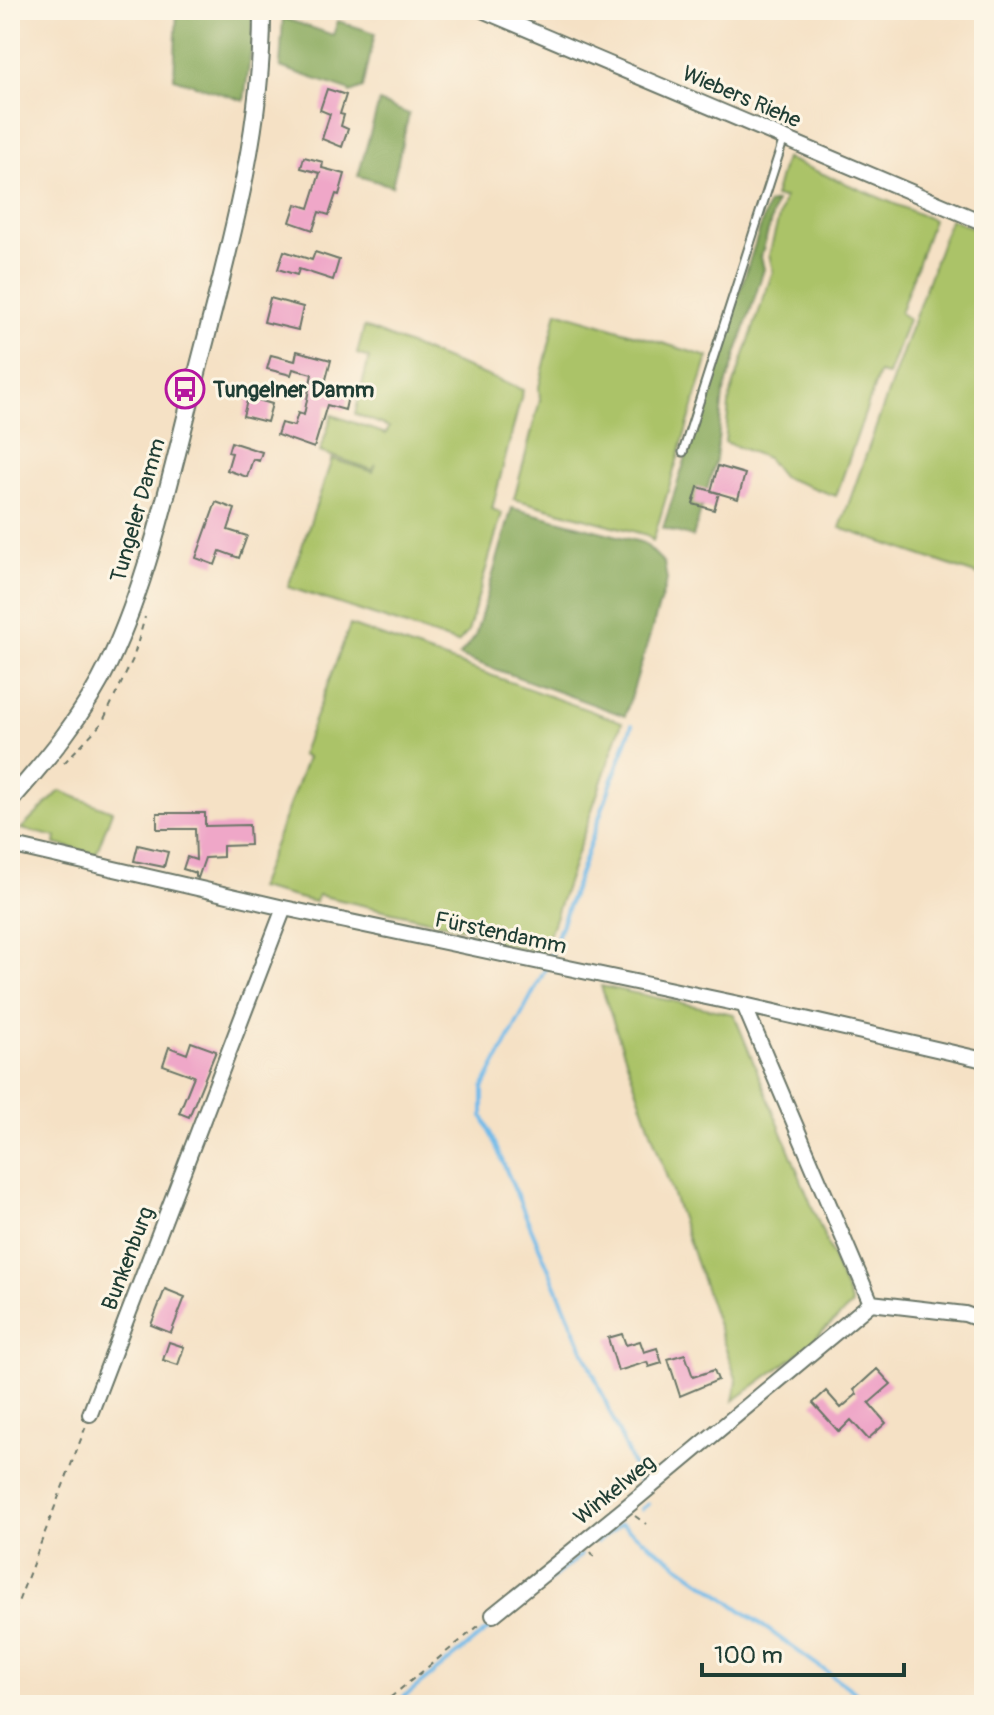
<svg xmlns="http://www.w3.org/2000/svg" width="994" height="1715" viewBox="0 0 994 1715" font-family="Pangolin,sans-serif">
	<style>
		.green { fill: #abc368; stroke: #65804e; stroke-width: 2 }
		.forest { fill: #88a95c; stroke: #547348; stroke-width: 2 }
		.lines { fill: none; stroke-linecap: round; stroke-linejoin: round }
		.stream { stroke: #70bae9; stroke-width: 4 }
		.building { fill: #efa7c8 }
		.service-casing { stroke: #6a7667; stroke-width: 11 }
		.minor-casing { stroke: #6a7667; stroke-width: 18 }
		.tertiary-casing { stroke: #6a7667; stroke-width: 20 }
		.path { stroke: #6a7667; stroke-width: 2; stroke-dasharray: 6 6; stroke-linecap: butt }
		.service { stroke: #fff; stroke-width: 7 }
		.minor { stroke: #fff; stroke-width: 14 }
		.tertiary { stroke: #fff; stroke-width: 16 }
		.labels { text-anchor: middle; stroke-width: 6; stroke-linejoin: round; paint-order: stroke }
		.street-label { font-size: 22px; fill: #1f3d34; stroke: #fcf5e5 }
		.poi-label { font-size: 22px; font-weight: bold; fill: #1f3d34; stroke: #fcf5e5; text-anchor: start }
	</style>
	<rect width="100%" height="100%" fill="#fcf5e5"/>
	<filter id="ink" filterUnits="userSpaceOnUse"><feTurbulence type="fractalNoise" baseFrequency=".0125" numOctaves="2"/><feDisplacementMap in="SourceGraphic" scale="16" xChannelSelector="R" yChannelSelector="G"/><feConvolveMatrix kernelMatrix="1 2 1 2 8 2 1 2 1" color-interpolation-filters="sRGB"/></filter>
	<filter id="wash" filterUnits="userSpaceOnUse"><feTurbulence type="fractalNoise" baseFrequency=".006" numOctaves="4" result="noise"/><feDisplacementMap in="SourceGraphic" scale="32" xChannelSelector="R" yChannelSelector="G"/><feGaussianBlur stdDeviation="1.8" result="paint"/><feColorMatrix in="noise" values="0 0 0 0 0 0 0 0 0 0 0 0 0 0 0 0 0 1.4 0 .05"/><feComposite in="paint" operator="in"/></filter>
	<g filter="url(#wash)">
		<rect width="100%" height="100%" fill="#f5e1c5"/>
		<path class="green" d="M785,158L933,220L900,313L908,319L888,375L879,373L836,496L782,477L767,458L725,442L730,396L773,271L769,255L784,198L774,197Z
			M950,219L984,232V577L840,528Z
			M557,311L708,357L653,541L647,535L514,499L540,400L539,387Z
			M364,327L523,390L492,509L502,513L468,632L458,643L288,587L332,459L373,472L376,464L373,470L320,452L332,415L386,434L389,427L355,414L369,358L357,354Z
			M350,625L622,722L543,953L496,943L497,936L318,895L315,902L258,888L307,758L301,755Z
			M60,791L112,811L96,854L55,844L56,837L21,829Z
			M601,986L734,1014L852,1305L794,1357L733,1401L737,1381Z"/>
		<path class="forest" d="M177,10H252L253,37L244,101L174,78Z
			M283,18L333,35L338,21L375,33L363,88L350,93L348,90L280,67Z
			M379,102L409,114L392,186L358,176Z
			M776,202L761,257L764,269L723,395L716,459L693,537L663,528L768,204Z
			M512,508L644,543L664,563L667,580L625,716L459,656L475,637Z"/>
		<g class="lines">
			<path class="stream" d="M549,960L632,725
				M546,968L483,1088V1116L640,1482
				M642,1509L648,1504
				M597,1542L621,1524L873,1705
				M394,1705L581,1555"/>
		</g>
		<g id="blocks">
			<path class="building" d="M327,89L346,95L340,114L344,115L341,126L348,129L342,147L322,139L330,114L320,110Z
				M304,157L323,162L322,168L345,174L339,195L336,194L329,215L319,212L313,230L290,222L296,204L309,208L320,173L301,168Z
				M284,251L312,260L315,252L339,260L333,280L299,269L297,275L278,269Z
				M270,298L303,307L298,330L264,322Z
				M297,351L331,360L324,387L349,392L345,410L327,405L314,448L277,435L281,423L294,426L298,413L304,415L312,374L293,369L291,375L267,369L271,355L295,361Z
				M248,397L272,404L267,422L243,416Z
				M231,442L262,452L259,461L253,459L247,477L227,470L232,453L228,452Z
				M718,466L745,474L738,499L711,491Z
				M698,487L719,493L714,510L693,504Z
				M216,502L235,509L228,530L247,536L239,558L220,551L215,565L196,558Z
				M157,813H205V826L249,825L250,845L223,846V857L205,858L198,878L196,877V873L183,869L187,857L196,860L195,829H157Z
				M138,845L168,852L164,867L134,861Z
				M191,1042L216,1051L189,1117L179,1113L194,1076L163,1065L169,1047L187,1054Z
				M165,1289L185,1297L171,1333L151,1325Z
				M622,1334L626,1345L640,1341L644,1352L657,1348L662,1363L649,1367L647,1362L618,1371L608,1338Z
				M169,1342L184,1347L178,1365L163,1360Z
				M685,1354L693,1377L714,1370L718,1380L680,1396L668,1359Z
				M877,1369L891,1384L869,1403L886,1423L868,1439L851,1420L839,1432L813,1403L826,1391L841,1408L857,1394L854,1390Z"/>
		</g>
	</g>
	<g filter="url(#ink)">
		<use href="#blocks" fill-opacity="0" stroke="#6a7667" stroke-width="2"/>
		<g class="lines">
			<g class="service-casing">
				<path id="service" d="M683,452L784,138"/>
			</g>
			<g class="minor-casing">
				<path id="minor" d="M482,10L984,223
					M10,845L284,908L744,1005L984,1060
					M744,1005L871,1303L965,1314L984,1321
					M90,1414L284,908
					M493,1615L624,1509L871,1303"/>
			</g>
			<g class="tertiary-casing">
				<path id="tertiary" d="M10,801C47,759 85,714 109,663C149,578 171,476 194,385C225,262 263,138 262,10"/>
			</g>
			<path class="path" d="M64,763L102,723L133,659L145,617
				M635,1516L646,1524
				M591,1552L597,1561
				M10,1623L86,1426
				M381,1705L482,1623"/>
			<use href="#service" class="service"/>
			<use href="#minor" class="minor"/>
			<use href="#tertiary" class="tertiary"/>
		</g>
	</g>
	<defs>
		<g id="bus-ring" transform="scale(2)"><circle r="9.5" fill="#fcf5e5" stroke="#b5179e" stroke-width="1.5"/><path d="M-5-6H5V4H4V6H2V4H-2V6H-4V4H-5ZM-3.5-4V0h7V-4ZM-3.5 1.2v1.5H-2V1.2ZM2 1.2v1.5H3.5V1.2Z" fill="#b5179e"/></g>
	</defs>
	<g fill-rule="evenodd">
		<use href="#bus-ring" x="185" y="389"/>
	</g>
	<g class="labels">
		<g class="street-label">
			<text transform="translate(742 96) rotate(23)" y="8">Wiebers Riehe</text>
			<text transform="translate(137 510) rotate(-74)" y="8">Tungeler Damm</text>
			<text transform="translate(501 932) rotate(12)" y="8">Fürstendamm</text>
			<text transform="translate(127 1258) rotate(-69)" y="8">Bunkenburg</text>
			<text transform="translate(614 1489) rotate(-39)" y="8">Winkelweg</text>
		</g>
		<g class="poi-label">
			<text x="213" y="397">Tungelner Damm</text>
		</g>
	</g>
	<rect width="994" height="1715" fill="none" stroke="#fcf5e5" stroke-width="40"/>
	<path d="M702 1663v12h202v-12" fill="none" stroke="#1f3d34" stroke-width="4"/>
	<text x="714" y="1663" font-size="24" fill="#1f3d34" stroke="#fcf5e5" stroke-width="6" paint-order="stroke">100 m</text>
</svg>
